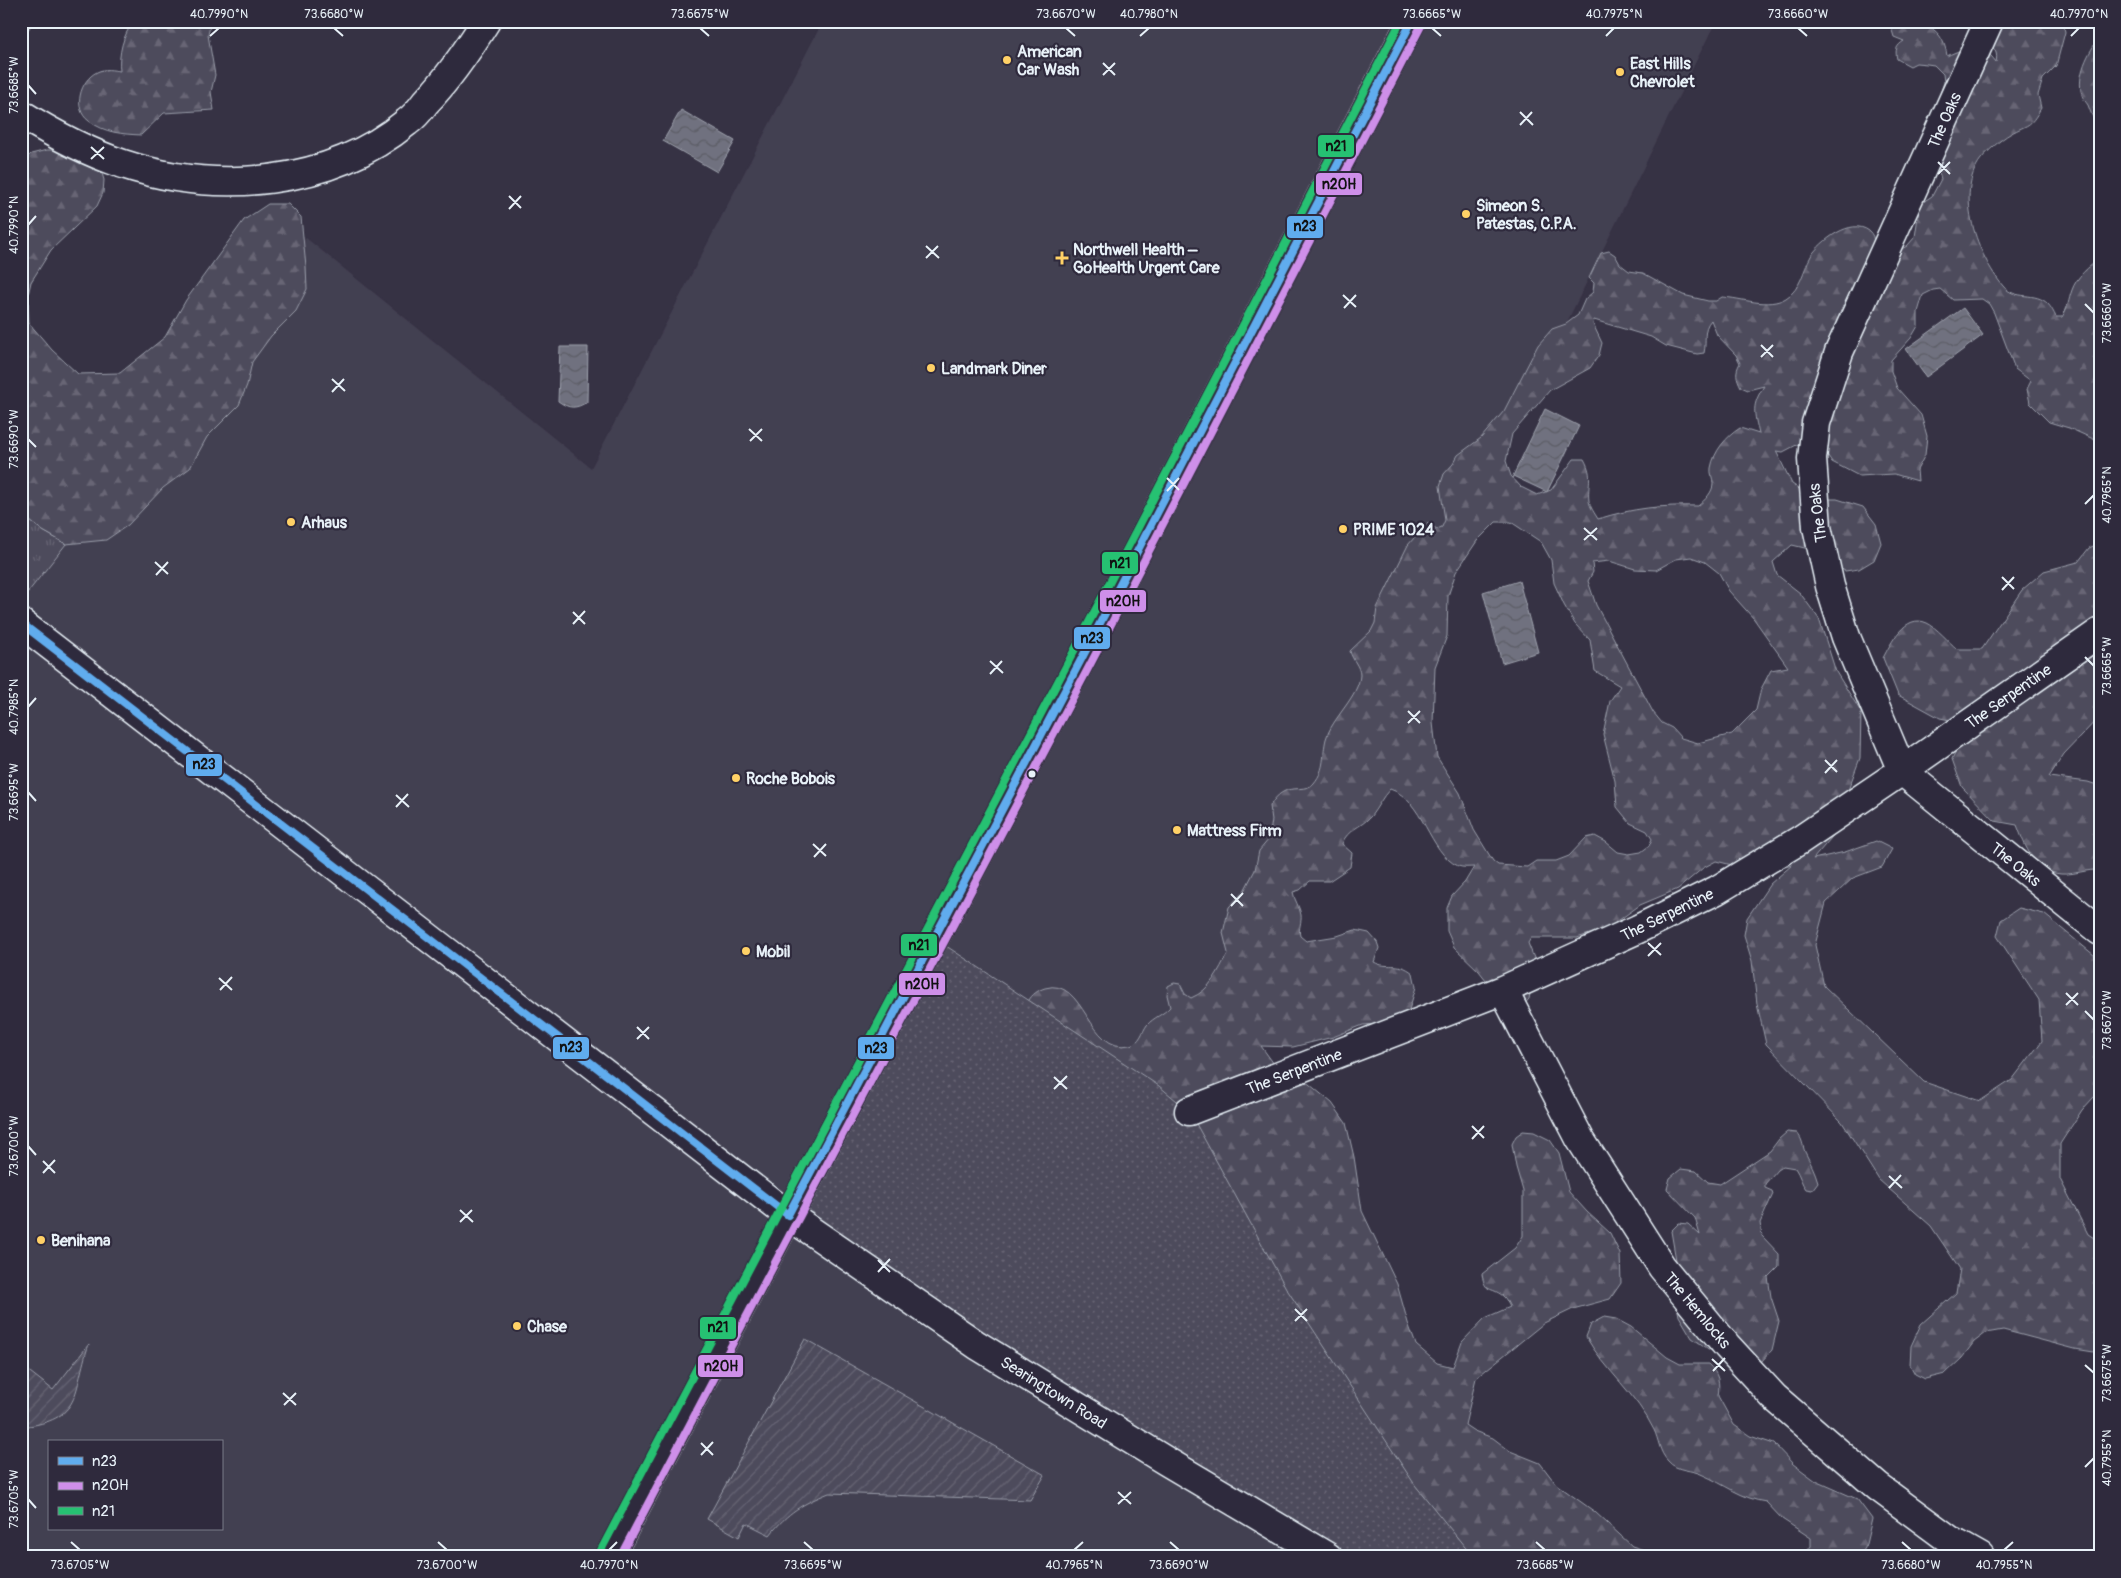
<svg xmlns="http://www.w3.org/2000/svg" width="2121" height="1578" viewBox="0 0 2121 1578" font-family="Pangolin,sans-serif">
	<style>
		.built { fill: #433f51; fill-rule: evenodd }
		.grass { fill: url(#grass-tufts); stroke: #9a9eaa }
		.forest { fill: url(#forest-firs); stroke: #9a9eaa; fill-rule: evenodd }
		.park { fill: url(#park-dots); stroke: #9a9eaa }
		.garden { fill: url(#garden-furrows); stroke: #9a9eaa }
		.water { fill: url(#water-waves); stroke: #a0a4af }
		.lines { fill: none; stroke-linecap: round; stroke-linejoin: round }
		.minor-casing { stroke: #e8f1f8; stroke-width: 31 }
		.primary-casing { stroke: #e8f1f8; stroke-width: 31 }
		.minor { stroke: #2f2a3d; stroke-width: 28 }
		.primary { stroke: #2f2a3d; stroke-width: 28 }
		.bus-1-casing { stroke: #2f2a3d; stroke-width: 11 }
		.bus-2-casing { stroke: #2f2a3d; stroke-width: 11 }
		.bus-3-casing { stroke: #2f2a3d; stroke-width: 11 }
		.bus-1 { stroke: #60acee; stroke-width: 8 }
		.bus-2 { stroke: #ce8fe9; stroke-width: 8 }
		.bus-3 { stroke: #26c172; stroke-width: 8 }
		.ticks { fill: none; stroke: #e8f1f8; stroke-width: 2 }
		.poi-dot { fill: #ffd166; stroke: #2f2a3d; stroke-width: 2 }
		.bus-dot { fill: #e8f1f8; stroke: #2f2a3d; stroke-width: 2 }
		.labels { text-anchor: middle; stroke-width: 4.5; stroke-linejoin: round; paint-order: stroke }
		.poi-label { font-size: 16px; font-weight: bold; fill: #e8f1f8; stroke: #2f2a3d; text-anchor: start }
		.street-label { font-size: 16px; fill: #e8f1f8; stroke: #2f2a3d }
		.line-badge { stroke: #2f2a3d; stroke-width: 2 }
		.pale-badge-label { font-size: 14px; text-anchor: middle; font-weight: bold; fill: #111 }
		.neatline { fill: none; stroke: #e8f1f8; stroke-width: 2 }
		.ticks-label { font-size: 12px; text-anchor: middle; fill: #e8f1f8 }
	</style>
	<defs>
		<pattern id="grass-tufts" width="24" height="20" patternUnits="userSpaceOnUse" patternTransform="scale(1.25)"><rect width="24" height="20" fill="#4d4b5c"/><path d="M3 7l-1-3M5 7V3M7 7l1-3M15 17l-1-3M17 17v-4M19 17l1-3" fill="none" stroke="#676574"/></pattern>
		<pattern id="forest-firs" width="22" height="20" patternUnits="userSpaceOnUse" patternTransform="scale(1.25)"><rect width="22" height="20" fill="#4d4b5c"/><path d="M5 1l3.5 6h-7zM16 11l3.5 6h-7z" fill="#676574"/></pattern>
		<pattern id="park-dots" width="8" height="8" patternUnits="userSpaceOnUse" patternTransform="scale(1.25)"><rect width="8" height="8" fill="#4d4b5c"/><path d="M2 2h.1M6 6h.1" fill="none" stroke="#676574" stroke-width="1.8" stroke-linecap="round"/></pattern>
		<pattern id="garden-furrows" width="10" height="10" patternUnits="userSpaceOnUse" patternTransform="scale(1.25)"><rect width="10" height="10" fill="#4d4b5c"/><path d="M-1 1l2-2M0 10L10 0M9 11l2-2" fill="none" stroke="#676574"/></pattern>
		<pattern id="water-waves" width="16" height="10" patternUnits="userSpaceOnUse" patternTransform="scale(1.25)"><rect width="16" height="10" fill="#70717f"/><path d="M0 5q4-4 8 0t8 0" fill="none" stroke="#5b5c64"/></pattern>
	</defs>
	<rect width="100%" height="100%" fill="#363244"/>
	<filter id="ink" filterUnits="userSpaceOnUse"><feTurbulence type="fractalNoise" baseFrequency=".02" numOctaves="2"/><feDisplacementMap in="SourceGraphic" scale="10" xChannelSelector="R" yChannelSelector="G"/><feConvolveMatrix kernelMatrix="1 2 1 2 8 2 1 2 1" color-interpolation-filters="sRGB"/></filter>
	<g filter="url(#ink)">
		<path class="built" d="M823,21H1716L1566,324L1552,329L1538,345L1159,1086L934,938L1328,1557H21V601L306,238L591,468ZM49,1442H221V1529H49Z"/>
		<path class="grass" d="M21,514L43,531L66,544L21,601Z"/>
		<path class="forest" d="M21,21H34L21,40Z
			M134,21H211L208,35L215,75L211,92L214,110L164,113L141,135C122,134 105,133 89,121C72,109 80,80 97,72C105,68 112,70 120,71C118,55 123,34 134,21Z
			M1894,21H1904L1910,27L1923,23C1938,30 1945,40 1947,56C1966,47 1982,42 1996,62C2000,45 1984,45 1977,33C1975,31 1975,25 1974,21H2063L2065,32L2056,66L2043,79L2038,95L2041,108C2029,129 2029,123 2010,134C2001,139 1988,151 1981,159C1954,194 1978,256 2003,286C2015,301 2036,291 2048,304C2051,307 2054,313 2056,317H2062C2069,306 2068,301 2072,290C2076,278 2089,265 2100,260V442L2069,428L2049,422L2030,403L2027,389L2031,381L2015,369L1994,313L1989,304L1982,299L1953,300L1940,289L1933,290L1923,295L1918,312V326L1911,338L1891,360V371L1897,388L1921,415L1927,436L1925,455L1917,470L1918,481L1894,474L1859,476L1832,462L1824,450L1806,440L1783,452L1776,451L1792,484L1804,492L1826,499H1837L1863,507L1876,524L1881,543L1874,560L1859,569L1845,571L1820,557L1809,549L1792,545L1773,562L1777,575L1800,593L1819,619L1836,672L1861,712L1860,758L1844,801L1837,831L1813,859L1845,852L1876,841L1892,849L1882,867L1853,878L1826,903L1815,945L1824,986L1924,1082L1980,1101L2012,1080L2042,1041L2039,1000L1997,936L2001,920L2019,908L2044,914L2100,960V1097H2094L2082,1110L2060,1144V1179L2088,1234L2100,1242V1353L2075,1349L2003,1330L1986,1333L1974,1342L1962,1358L1945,1374L1925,1379L1915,1374L1910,1365L1911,1346L1921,1324L1956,1293L1960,1269L1931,1226L1879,1180L1842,1122L1766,1044L1757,1004L1752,961L1744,935L1747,918L1770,884L1792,865L1764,873L1716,861L1703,868L1678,889L1640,905L1608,928L1577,938H1531L1528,943L1536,963L1529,999L1521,1008L1490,985L1479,971L1454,947L1447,931V908L1452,896L1465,882L1474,867C1469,867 1463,868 1458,866C1428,852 1424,800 1390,789C1382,797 1378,807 1371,816C1361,828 1347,829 1342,844L1352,853L1350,867L1329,881H1310L1300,890L1293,892C1294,900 1300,907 1301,915C1302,922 1298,928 1300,936L1306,941L1337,936L1355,930L1369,933L1377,942L1379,948L1374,962C1388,970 1397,960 1413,973L1416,987L1409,1010L1403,1019L1392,1023L1363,1025L1333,1037L1293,1047L1261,1046L1274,1064L1309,1084L1332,1103L1346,1123L1354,1157L1362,1211L1397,1284L1408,1323L1416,1345L1437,1363L1453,1367L1462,1342L1485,1318L1510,1307C1508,1304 1506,1298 1503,1296C1491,1286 1485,1294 1482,1274L1515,1248L1523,1236V1191L1516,1167L1512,1144L1516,1136L1523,1131L1534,1132L1550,1140L1559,1153L1569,1192L1587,1212L1610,1233L1620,1254L1621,1283L1610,1299L1573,1309L1544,1323L1476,1378L1465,1425L1474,1431L1493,1438L1510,1451L1540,1463L1556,1484L1595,1512L1632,1546L1666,1557H1414L1021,1019C1026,1005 1029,993 1045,988C1085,976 1088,1055 1130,1045C1140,1043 1142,1032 1147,1025C1154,1017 1163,1015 1170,1007L1167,995L1168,986L1174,983L1180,984L1185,994L1191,998C1211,990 1218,971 1228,953L1223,933L1229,907L1244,891L1255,870L1259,851L1269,839L1272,820L1270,806C1273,801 1277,795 1283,792C1292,786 1307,792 1314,783C1326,768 1322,755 1326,739C1332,718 1359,696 1360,675C1360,666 1352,660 1350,651L1371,631L1375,623L1377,608L1408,545L1427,523L1437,529L1442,527L1445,520L1440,486L1444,474L1453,464L1458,455L1481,438L1504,411L1538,345L1552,329L1566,324L1578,315L1585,299L1593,292L1594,283L1589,278L1601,253L1609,251L1615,255L1620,264L1629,271L1643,273L1683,295L1708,301H1716L1722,297C1742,298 1768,309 1786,298C1801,289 1803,270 1811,256C1821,241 1851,217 1869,231C1876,237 1874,247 1873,256L1896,252L1907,246L1915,237L1919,210L1923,202L1932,196L1941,179L1938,168L1940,94L1944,82L1943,74L1934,65L1927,64L1916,63L1910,66L1897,59C1895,50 1896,46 1904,41L1894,37L1891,27ZM1594,320L1651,337L1666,346L1697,354L1704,353C1707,340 1702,330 1711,320L1717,335L1736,355L1740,363C1735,372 1736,377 1741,387L1748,390L1764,386C1751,406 1754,412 1759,434L1740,428C1726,437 1714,451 1711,468C1710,473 1713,478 1713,484C1713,492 1705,500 1698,506C1662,505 1633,508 1598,519C1595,514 1590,507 1589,501C1587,484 1594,477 1584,459H1574L1551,490L1537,495L1521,487L1511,476L1506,461L1512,434L1550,390L1590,368L1599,355L1602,343L1593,324ZM1496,522H1511L1541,542L1551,560L1554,583L1564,605L1575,624L1590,640L1595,671L1620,686L1610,701L1603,734L1615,781L1617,807L1630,823L1647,831L1652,839L1649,846L1641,852L1629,854L1618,852L1606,842L1595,836L1586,838L1569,856L1556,861H1536L1527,867L1498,865L1493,861L1474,830L1460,793L1437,757L1433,723L1435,667L1447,636L1448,596L1456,572L1477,541ZM1691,557L1705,562L1719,573L1729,591L1754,619L1788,667L1771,670L1761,689L1756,710L1732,734L1698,743L1681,738L1672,728L1662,723L1653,712L1596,605L1588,581L1593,572L1592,563L1609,561L1635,569L1656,570L1676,559Z
			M2100,37V125C2093,120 2091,113 2088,105C2086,102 2083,99 2082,95C2076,76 2088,52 2100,37Z
			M47,150H68L101,170L104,180L103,193L97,206L51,250L31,282L28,295L29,323L52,350L78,374L120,373L165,337L186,300L244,220L268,204H288L301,217L306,267L307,289L296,311L271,336L252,362L247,385L239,405L207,437L190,468L163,488L128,525L106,540L66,544L43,531L21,514V164L31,154Z
			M2100,543V716L2064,754L2049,777L2088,782L2100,786V870C2087,869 2074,875 2061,874C2034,872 2025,846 2017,825L1995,821L1962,787L1952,759L1969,724L1940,718L1898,695L1883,658C1891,643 1905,613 1927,623C1936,627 1949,642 1957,649H1982L2022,590L2044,571L2078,562L2089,548Z
			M1787,1132L1797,1133C1803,1140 1802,1144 1805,1152C1810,1162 1815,1171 1818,1182L1812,1190L1806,1189C1801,1183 1800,1175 1795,1168L1783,1166L1777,1170L1765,1184V1188L1772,1191L1773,1194L1760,1223L1762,1236L1779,1254V1266L1768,1277L1771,1297L1779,1321L1772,1350L1760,1363L1737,1364L1716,1354L1692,1338L1679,1316L1674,1291L1677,1266L1671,1231L1679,1223L1688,1224L1700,1235L1695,1218L1667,1189L1670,1178L1681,1169L1696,1171L1708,1182L1720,1184L1770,1151L1779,1139Z
			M1604,1317L1616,1319L1631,1327L1667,1357L1680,1364H1708C1719,1374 1720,1382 1718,1396L1734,1425L1750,1436L1774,1444L1793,1464L1816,1481L1857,1499L1872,1519L1865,1548L1859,1557H1803L1811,1546V1538L1782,1519L1766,1502C1742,1499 1724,1484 1703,1475C1692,1469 1677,1472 1668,1461C1659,1452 1659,1440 1654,1430C1637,1395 1605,1370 1586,1337L1591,1324Z"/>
		<path class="park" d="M934,938L1159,1086L1189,1111L1286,1288L1415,1485L1473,1557H1328L787,1215Z"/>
		<path class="garden" d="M805,1339L1045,1475L1030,1500L829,1493C802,1504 788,1512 770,1535L746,1523L739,1537L707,1519Z
			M89,1344C72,1393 84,1420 21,1427V1365L53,1390Z"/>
		<path class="water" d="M681,110L735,141L717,172L663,141Z
			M1963,308L1983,335L1926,377L1906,349Z
			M560,347H588L587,402C576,409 569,409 558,401Z
			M1545,409L1579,426L1547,492L1513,476Z
			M1519,581L1538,652L1502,663L1483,592Z"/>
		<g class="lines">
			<g class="minor-casing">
				<path id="minor" d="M1989,21L1839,352L1816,423L1812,459L1817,527L1830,586L1846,637L1902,771L2100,931
					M21,114C53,134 87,152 123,164C217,195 329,186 407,122C414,117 420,110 425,103C449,78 468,50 486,21
					M1503,990L1580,1139L1662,1267L1727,1346L1774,1397L1878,1487L1950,1540L1980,1557
					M1189,1111L1503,990L1638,929L1717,890L1800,840L1902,771L2100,632"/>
			</g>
			<g class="primary-casing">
				<path id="primary" d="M21,623L788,1215L977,1345L1166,1461L1328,1557
					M609,1557L1083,656L1412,21"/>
			</g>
			<use href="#minor" class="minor"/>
			<use href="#primary" class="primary"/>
			<g class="bus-1-casing">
				<path id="bus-1" d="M21,623L788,1215L1083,656L1412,21"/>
			</g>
			<g class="bus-2-casing">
				<path id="bus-2" d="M620,1557L1092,661L1421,26"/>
			</g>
			<g class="bus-3-casing">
				<path id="bus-3" d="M600,1552L1074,651L1401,21"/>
			</g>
			<use href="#bus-1" class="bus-1"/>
			<use href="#bus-2" class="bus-2"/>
			<use href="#bus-3" class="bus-3"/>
		</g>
	</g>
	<path class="ticks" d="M334,28L343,36M700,28L709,36M1066,28L1075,36M1432,28L1441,36M1798,28L1807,36M210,36L219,28M1140,36L1149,28M1606,36L1614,28M2071,36L2079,28M1103,63L1115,75M1103,75L1115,63M28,85L36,94M1520,112L1533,125M1520,125L1532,112M91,147L104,159M91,159L104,147M1938,162L1950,174M1938,174L1950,162M509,196L521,208M509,209L521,196M28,225L36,216M926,246L939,258M926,258L938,246M1343,295L1356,307M2085,304L2094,313M1344,308L1356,295M1761,345L1773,357M1761,357L1773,345M332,379L345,391M332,392L344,379M749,429L762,441M28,439L36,447M750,441L762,429M1167,478L1179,490M1167,491L1179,478M2085,504L2094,495M1584,528L1597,540M1584,540L1597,528M155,562L168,574M156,575L168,562M2002,577L2014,589M2002,590L2014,577M573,612L585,624M573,624L585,611M2085,657L2094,666M990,661L1003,673M990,674L1002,661M28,707L36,698M1408,711L1420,723M1408,723L1420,711M1825,760L1837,772M1825,773L1837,760M28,792L36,801M396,795L409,807M396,807L408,794M813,844L826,856M814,857L826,844M1231,894L1243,906M1231,906L1243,893M1648,943L1661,955M1648,956L1661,943M219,978L232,990M220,990L232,977M2066,993L2078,1005M2066,1005L2078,993M2085,1011L2094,1020M637,1027L649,1039M637,1039L649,1027M1054,1077L1067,1089M1054,1089L1067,1076M1472,1126L1484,1138M1472,1139L1484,1126M28,1146L36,1155M43,1161L55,1173M43,1173L55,1160M1889,1176L1902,1188M1889,1188L1901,1175M460,1210L473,1222M460,1222L472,1210M878,1260L890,1272M878,1272L890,1259M1295,1309L1307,1321M1295,1321L1307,1309M1712,1359L1725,1371M2085,1365L2094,1373M1713,1371L1725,1358M283,1393L296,1405M284,1405L296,1393M701,1443L713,1455M701,1455L713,1442M2085,1467L2094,1458M1118,1492L1131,1504M28,1499L36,1508M1118,1504L1131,1492M71,1542L80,1550M438,1542L447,1550M804,1542L813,1550M1170,1542L1179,1550M1536,1542L1545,1550M1902,1542L1911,1550M609,1550L617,1542M1074,1550L1083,1542M2004,1550L2013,1542"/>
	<g class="poi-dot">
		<circle cx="1007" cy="60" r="5"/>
		<circle cx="1620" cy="72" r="5"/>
		<circle cx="1466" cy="214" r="5"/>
		<path d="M1059.5 250.5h5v5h5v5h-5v5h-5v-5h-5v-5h5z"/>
		<circle cx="931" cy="368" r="5"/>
		<circle cx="291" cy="522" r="5"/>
		<circle cx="1343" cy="529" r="5"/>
		<circle cx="736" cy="778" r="5"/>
		<circle cx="1177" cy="830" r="5"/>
		<circle cx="746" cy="951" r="5"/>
		<circle cx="41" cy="1240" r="5"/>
		<circle cx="517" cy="1326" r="5"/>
	</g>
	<circle class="bus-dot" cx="1032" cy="774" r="4.5"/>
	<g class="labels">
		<g class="poi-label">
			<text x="1017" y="57">American<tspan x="1017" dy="18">Car Wash</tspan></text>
			<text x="1630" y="69">East Hills<tspan x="1630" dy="18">Chevrolet</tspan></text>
			<text x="1476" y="211">Simeon S.<tspan x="1476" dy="18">Patestas, C.P.A.</tspan></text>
			<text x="1073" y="255">Northwell Health –<tspan x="1073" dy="18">GoHealth Urgent Care</tspan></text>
			<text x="941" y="374">Landmark Diner</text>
			<text x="301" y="528">Arhaus</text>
			<text x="1353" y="535">PRIME 1024</text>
			<text x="746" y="784">Roche Bobois</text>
			<text x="1187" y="836">Mattress Firm</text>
			<text x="756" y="957">Mobil</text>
			<text x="51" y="1246">Benihana</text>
			<text x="527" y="1332">Chase</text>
		</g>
		<g class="street-label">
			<text transform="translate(1944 120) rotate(-66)" y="6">The Oaks</text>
			<text transform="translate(1817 513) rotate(-97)" y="6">The Oaks</text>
			<text transform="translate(2008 696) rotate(-35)" y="6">The Serpentine</text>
			<text transform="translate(2016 864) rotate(39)" y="6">The Oaks</text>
			<text transform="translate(1667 914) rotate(-26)" y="6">The Serpentine</text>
			<text transform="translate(1294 1071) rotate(-21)" y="6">The Serpentine</text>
			<text transform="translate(1698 1310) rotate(50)" y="6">The Hemlocks</text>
			<text transform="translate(1054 1392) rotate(32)" y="6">Searingtown Road</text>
		</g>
	</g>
	<g class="line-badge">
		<rect x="1317" y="134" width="38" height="24" rx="5" fill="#26c172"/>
		<rect x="1315" y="172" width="48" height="24" rx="5" fill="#ce8fe9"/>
		<rect x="1286" y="215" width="38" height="24" rx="5" fill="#60acee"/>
		<rect x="1101" y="551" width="38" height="24" rx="5" fill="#26c172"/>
		<rect x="1099" y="589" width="48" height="24" rx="5" fill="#ce8fe9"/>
		<rect x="1073" y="626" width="38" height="24" rx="5" fill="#60acee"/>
		<rect x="185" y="753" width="38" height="24" rx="5" fill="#60acee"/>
		<rect x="900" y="933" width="38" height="24" rx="5" fill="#26c172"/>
		<rect x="898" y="972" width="48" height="24" rx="5" fill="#ce8fe9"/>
		<rect x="552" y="1036" width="38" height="24" rx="5" fill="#60acee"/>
		<rect x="857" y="1036" width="38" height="24" rx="5" fill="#60acee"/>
		<rect x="699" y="1316" width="38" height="24" rx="5" fill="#26c172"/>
		<rect x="697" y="1354" width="47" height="24" rx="5" fill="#ce8fe9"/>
	</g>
	<g class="pale-badge-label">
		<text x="1336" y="151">n21</text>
		<text x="1339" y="189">n20H</text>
		<text x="1305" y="231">n23</text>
		<text x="1120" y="568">n21</text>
		<text x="1123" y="606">n20H</text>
		<text x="1092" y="643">n23</text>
		<text x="204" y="769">n23</text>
		<text x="919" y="950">n21</text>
		<text x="922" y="989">n20H</text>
		<text x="571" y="1052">n23</text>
		<text x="876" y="1053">n23</text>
		<text x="718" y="1332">n21</text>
		<text x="721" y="1371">n20H</text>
	</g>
	<rect width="2121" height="1578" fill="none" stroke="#2f2a3d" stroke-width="55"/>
	<rect x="48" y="1440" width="175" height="90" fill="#2f2a3d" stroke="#797a88"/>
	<rect x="58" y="1457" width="25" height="8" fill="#60acee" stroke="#797a88"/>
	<text x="92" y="1466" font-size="15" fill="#e8f1f8">n23</text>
	<rect x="58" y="1482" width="25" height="8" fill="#ce8fe9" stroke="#797a88"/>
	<text x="92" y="1490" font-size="15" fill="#e8f1f8">n20H</text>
	<rect x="58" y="1507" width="25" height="8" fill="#26c172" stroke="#797a88"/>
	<text x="92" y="1516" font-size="15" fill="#e8f1f8">n21</text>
	<rect x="28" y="28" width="2066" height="1522" class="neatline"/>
	<g class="ticks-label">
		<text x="219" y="18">40.7990°N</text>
		<text x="334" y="18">73.6680°W</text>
		<text x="700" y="18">73.6675°W</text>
		<text x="1066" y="18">73.6670°W</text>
		<text x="1149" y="18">40.7980°N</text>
		<text x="1432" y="18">73.6665°W</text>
		<text x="1614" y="18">40.7975°N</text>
		<text x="1798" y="18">73.6660°W</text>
		<text x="2079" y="18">40.7970°N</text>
		<text transform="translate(14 85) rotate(-90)" y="4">73.6685°W</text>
		<text transform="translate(14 225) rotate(-90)" y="4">40.7990°N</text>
		<text transform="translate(2107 313) rotate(-90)" y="4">73.6660°W</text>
		<text transform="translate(14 439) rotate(-90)" y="4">73.6690°W</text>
		<text transform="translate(2107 495) rotate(-90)" y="4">40.7965°N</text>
		<text transform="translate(2107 666) rotate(-90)" y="4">73.6665°W</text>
		<text transform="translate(14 707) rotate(-90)" y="4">40.7985°N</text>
		<text transform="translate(14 792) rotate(-90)" y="4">73.6695°W</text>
		<text transform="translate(2107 1020) rotate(-90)" y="4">73.6670°W</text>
		<text transform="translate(14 1146) rotate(-90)" y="4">73.6700°W</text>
		<text transform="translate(2107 1373) rotate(-90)" y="4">73.6675°W</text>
		<text transform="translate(2107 1458) rotate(-90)" y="4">40.7955°N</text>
		<text transform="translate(14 1499) rotate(-90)" y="4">73.6705°W</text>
		<text x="80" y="1569">73.6705°W</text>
		<text x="447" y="1569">73.6700°W</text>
		<text x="609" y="1569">40.7970°N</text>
		<text x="813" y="1569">73.6695°W</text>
		<text x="1074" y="1569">40.7965°N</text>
		<text x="1179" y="1569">73.6690°W</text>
		<text x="1545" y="1569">73.6685°W</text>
		<text x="1911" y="1569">73.6680°W</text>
		<text x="2004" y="1569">40.7955°N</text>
	</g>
</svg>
